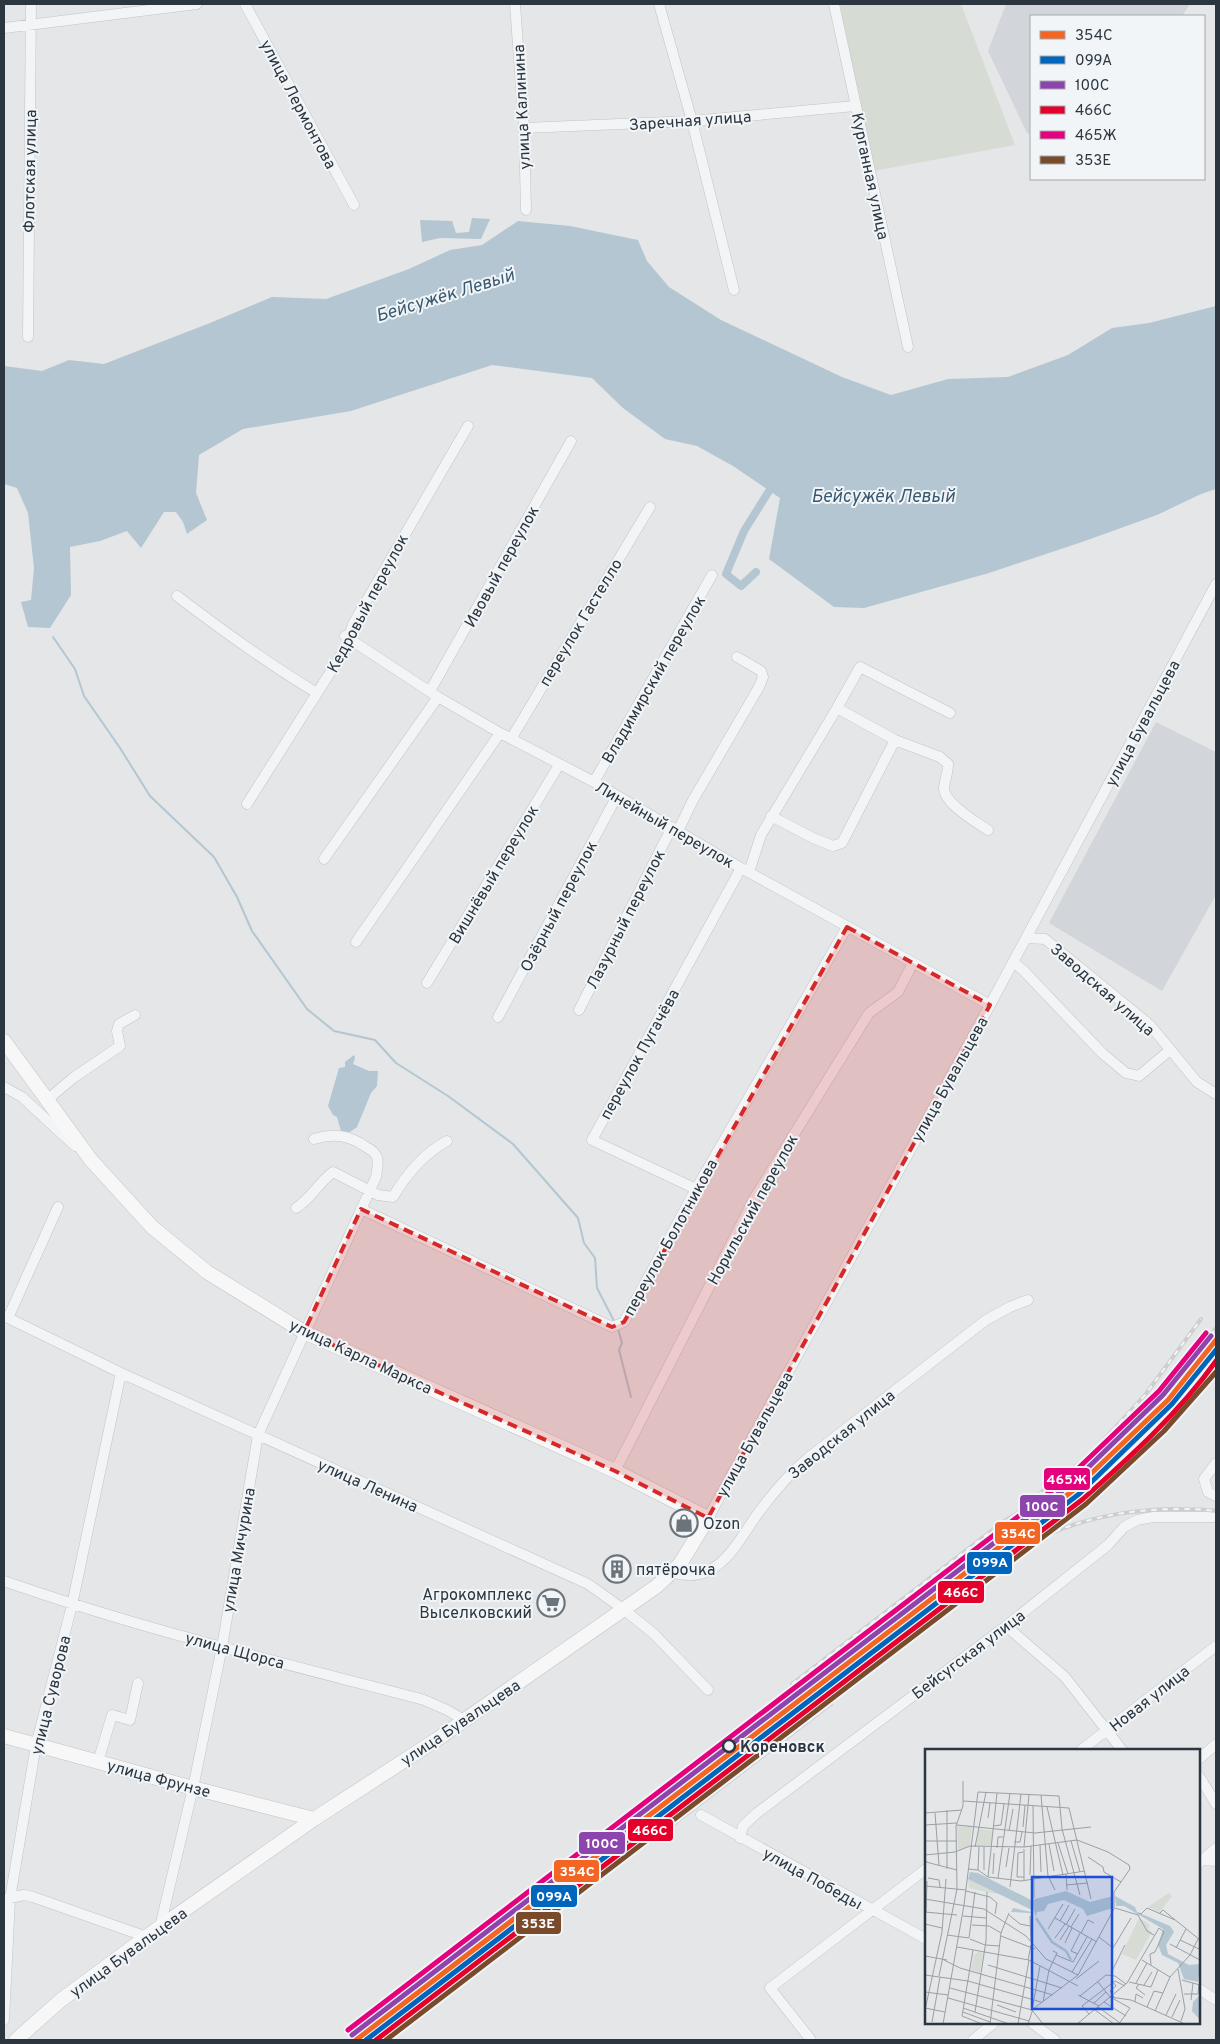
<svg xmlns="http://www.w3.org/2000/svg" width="1220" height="2044" viewBox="0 0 1220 2044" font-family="Overpass,sans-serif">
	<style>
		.built { fill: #d2d6db }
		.green { fill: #d6dcd4 }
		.water { fill: #b4c6d1 }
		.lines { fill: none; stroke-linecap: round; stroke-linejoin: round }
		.stream { stroke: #b4c6d1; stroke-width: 2 }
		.canal { stroke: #b4c6d1; stroke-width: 8 }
		.minor-casing { stroke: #c2c4c6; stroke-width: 11 }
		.major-casing { stroke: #c0c3c6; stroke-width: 15 }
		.minor { stroke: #f3f4f5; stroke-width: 10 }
		.major { stroke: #f7f7f7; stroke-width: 14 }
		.rail-casing { stroke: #ccced0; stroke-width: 4 }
		.rail { stroke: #f2f5f7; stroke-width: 2; stroke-dasharray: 5.5; stroke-linecap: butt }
		.rail-1-casing { stroke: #f2f5f7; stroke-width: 9 }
		.rail-2-casing { stroke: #f2f5f7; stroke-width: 9 }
		.rail-3-casing { stroke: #f2f5f7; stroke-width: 9 }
		.rail-4-casing { stroke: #f2f5f7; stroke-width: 9 }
		.rail-5-casing { stroke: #f2f5f7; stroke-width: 9 }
		.rail-6-casing { stroke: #f2f5f7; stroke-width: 9 }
		.rail-1 { stroke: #f26522; stroke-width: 5 }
		.rail-2 { stroke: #0065bd; stroke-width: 5 }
		.rail-3 { stroke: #8e44ad; stroke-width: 5 }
		.rail-4 { stroke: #e4002b; stroke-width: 5 }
		.rail-5 { stroke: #e5007d; stroke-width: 5 }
		.rail-6 { stroke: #7a4b2a; stroke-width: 5 }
		.marked { fill: #d62828; fill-opacity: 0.2; stroke: #d62828; stroke-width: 4; stroke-dasharray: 10 6; stroke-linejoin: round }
		.stop-dot { fill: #f2f5f7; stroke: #2b3641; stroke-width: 2.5 }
		.labels { text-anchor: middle; stroke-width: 4; stroke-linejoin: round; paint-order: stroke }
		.street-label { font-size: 16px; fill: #2b3641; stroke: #f2f5f7 }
		.poi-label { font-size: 16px; fill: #2b3641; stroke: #f2f5f7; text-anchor: start }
		.stop-label { font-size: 16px; font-weight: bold; fill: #2b3641; stroke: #f2f5f7; text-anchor: start }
		.water-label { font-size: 18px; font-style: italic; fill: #385972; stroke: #f2f5f7 }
		.inset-river { fill: none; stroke: #b4c6d1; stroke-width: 2.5 }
		.inset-road { fill: none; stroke: #9aa0a5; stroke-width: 1 }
		.view { fill: #1d4ed8; fill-opacity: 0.15; stroke: #1d4ed8; stroke-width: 2.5 }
		.inset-edge { fill: none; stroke: #2b3641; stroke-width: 2.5 }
		.line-badge { stroke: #f2f5f7; stroke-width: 2 }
		.badge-label { font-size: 14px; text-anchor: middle; font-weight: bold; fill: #fff }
	</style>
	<rect width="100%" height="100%" fill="#e4e6e8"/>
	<path class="built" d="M1006,4H1190L1182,16H1031V135L1027,133L988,51Z
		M1156,722L1216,752V895L1162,991L1049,923Z"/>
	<path class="green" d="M840,4H961L1015,145L873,171Z"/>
	<path class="water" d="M472,218L490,219L481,239L440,238L422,242L420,220L452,221L456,233L469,232Z
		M518,221L570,226L638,240L647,261L669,287L721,320L842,377L891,395L948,379L1008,377L1068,355L1112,328L1149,323L1216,306V489L1201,494L1157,515L1082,542L989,573L864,608L834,607L769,559L780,498L733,466L697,446L665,439L623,408L592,378L492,365L351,411L243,429L199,455L196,493L207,520L187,534L183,522L176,512H164L141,548L127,531L100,541L70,547L71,595L50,628L28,627L21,602L31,600L34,568L28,513L17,488L4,484V366L42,371L69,360L104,364L210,323L272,297L326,299L409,269L450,250L482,245Z
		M354,1055L355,1058L353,1064L369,1071H378L377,1086L371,1093L357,1127L350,1132L341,1131L337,1117L333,1115L328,1106L339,1068L345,1067V1062Z"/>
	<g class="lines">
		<path class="stream" d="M53,637L75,669L84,696L120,748L150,796L214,857L237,897L252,931L307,1009L334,1031L375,1040L396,1063L448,1096L513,1144L578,1218L584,1243L595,1258L597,1288L614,1321
			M618,1329L622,1343L619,1350L631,1397"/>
		<path class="canal" d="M756,572L741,586L726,574L744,531L769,491"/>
		<g class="minor-casing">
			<path id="minor" d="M245,4L354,205
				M515,4L524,128L526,210
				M659,4L692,121L734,290
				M834,4L908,347
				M4,28L197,4
				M524,128L692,121L855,106
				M28,337L31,4
				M177,596C223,631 268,664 317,693
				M345,636L438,697L500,733L594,782L741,868L990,1005
				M430,691L571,441
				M837,708L895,740L940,757L948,764C948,773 945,779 944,787C943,803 976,822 988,830
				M511,739L650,507
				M594,782L712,575
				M247,804L350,641V633L353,624L468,426
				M771,816L813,838L833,846L842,843L895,740
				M678,831L693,800L759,687L763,677L761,671L737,657
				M324,859L438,697
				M749,872L761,835L837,708L860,667L950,713
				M1027,938L1045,939L1150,1025L1197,1082L1216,1094
				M356,942L500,733
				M1013,962L1023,970L1102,1053L1126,1073L1139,1076L1170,1050
				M427,983L559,765
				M579,1010L672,827
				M498,1017L617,796
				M4,1087L22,1097L75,1146
				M47,1100L73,1078L120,1046L117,1031L119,1024L135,1015
				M696,1189L592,1140L741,868
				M296,1208C312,1198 318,1183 333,1172L378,1195L393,1197C406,1175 425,1153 447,1141
				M361,1209L612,1327L624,1322L696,1189L847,927
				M4,1316L121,1373L588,1584L623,1609L653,1633L708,1690
				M8,1318L58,1207
				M1216,1463L1204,1479L1208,1492L1216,1496
				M615,1471L754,1199L869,1013L898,992L913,963
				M708,1518L990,1005L1216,584
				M671,1572C684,1576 696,1577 708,1571C731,1560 744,1532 759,1512C773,1493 789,1474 808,1458L986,1320L1010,1307L1028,1300
				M4,1581C141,1629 283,1663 424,1700L447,1710L464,1720
				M1006,1626L1065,1677L1122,1750
				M1081,1750L1216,1646
				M1199,1759L1216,1744
				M98,1762L112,1715L130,1720L138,1683
				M1199,1776L1216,1804
				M701,1815L926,1939
				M740,1838L743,1826L757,1813L1006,1626L1108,1545L1124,1527L1137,1520L1153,1517H1216
				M1202,1860L1216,1861
				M1199,1863L1216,1848
				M5,1899L24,1895L33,1897L147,1937
				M160,1927L193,1788L222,1647L258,1435L376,1177C377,1171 379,1163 377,1157C375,1153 370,1149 366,1147C349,1135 334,1133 314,1139
				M1199,1989L1216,2000
				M4,2020L10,1899L36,1745L72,1605L121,1373
				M1032,2023L1055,2040
				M811,2040L770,1988L926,1869
				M973,2040L994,2023"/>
		</g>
		<g class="major-casing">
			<path id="major" d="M4,1041L91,1160L152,1227L207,1272L304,1332L615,1471L708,1518L680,1564L657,1586L436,1740L314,1819L160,1927L61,2000L16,2040
				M4,1736L193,1788L314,1819"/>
		</g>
		<use href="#minor" class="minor"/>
		<use href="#major" class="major"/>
		<g class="rail-casing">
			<path id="rail" d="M1157,1427L1194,1390L1216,1360
				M1124,1435L1169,1388L1216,1328
				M1028,1502L1089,1456L1145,1395L1201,1319
				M1045,1536C1086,1517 1129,1510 1173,1509C1188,1509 1202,1509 1216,1511
				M792,1684L1003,1522L1037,1501
				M650,1842L831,1704
				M351,2040L369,2023L995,1542L1086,1468L1135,1434
				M368,2040L987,1563C1042,1520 1110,1473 1155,1420C1168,1406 1178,1389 1189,1374
				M382,2040L1046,1531L1091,1490"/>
		</g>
		<use href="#rail" class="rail"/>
		<g class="rail-1-casing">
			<path id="rail-1" d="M356,2040L1075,1489L1168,1400L1216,1340"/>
		</g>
		<g class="rail-2-casing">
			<path id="rail-2" d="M366,2040L1079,1494L1172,1404L1216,1350"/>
		</g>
		<g class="rail-3-casing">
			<path id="rail-3" d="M352,2035L1071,1484L1163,1395L1211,1336"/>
		</g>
		<g class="rail-4-casing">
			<path id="rail-4" d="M376,2040L1083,1499C1130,1457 1179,1413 1216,1361"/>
		</g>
		<g class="rail-5-casing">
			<path id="rail-5" d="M348,2030L1067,1479L1159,1391L1206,1333"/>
		</g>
		<g class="rail-6-casing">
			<path id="rail-6" d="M386,2040L1086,1504L1164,1431L1216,1372"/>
		</g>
		<use href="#rail-1" class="rail-1"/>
		<use href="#rail-2" class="rail-2"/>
		<use href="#rail-3" class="rail-3"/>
		<use href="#rail-4" class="rail-4"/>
		<use href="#rail-5" class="rail-5"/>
		<use href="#rail-6" class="rail-6"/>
	</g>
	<path class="marked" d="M847,927L990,1005L708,1518L615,1471L304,1332L361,1209L612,1327L624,1322Z"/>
	<defs>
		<g id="shop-ring" transform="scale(1.4375)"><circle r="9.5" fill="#f2f5f7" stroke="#6c747b" stroke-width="1.5"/><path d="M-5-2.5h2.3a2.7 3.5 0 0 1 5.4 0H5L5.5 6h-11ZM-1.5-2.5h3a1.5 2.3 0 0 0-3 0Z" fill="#6c747b"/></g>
		<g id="building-ring" transform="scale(1.4375)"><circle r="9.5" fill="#f2f5f7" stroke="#6c747b" stroke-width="1.5"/><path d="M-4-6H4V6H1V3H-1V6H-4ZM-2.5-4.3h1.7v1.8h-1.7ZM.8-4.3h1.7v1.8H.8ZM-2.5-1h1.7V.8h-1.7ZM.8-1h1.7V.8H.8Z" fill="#6c747b"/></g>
		<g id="supermarket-ring" transform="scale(1.4375)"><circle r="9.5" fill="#f2f5f7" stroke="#6c747b" stroke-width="1.5"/><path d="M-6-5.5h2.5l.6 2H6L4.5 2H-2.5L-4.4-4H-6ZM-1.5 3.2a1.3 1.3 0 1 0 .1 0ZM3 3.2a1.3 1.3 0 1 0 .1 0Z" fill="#6c747b"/></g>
	</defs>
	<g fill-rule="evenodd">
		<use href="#shop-ring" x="684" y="1523"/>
		<use href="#building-ring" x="617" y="1569"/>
		<use href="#supermarket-ring" x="551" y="1603"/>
	</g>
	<circle class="stop-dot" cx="729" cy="1746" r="6"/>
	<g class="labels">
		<g class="street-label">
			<text transform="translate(299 104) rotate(62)" y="6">улица Лермонтова</text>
			<text transform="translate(521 107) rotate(-93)" y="6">улица Калинина</text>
			<text transform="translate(690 120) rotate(-4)" y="6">Заречная улица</text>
			<text transform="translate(29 171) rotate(-89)" y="6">Флотская улица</text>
			<text transform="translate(871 176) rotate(78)" y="6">Курганная улица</text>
			<text transform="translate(501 566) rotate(-61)" y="6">Ивовый переулок</text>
			<text transform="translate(367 603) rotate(-62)" y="6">Кедровый переулок</text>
			<text transform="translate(580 622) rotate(-59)" y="6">переулок Гастелло</text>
			<text transform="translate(653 679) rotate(-60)" y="6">Владимирский переулок</text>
			<text transform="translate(1142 723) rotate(-62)" y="6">улица Бувальцева</text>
			<text transform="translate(665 824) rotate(30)" y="6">Линейный переулок</text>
			<text transform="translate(493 874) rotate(-59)" y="6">Вишнёвый переулок</text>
			<text transform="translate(558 906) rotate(-62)" y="6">Озёрный переулок</text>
			<text transform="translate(625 919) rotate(-63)" y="6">Лазурный переулок</text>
			<text transform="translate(1103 989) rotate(41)" y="6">Заводская улица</text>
			<text transform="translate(639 1054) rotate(-61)" y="6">переулок Пугачёва</text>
			<text transform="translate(949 1079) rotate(-61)" y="6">улица Бувальцева</text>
			<text transform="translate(752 1209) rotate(-61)" y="6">Норильский переулок</text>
			<text transform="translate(670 1237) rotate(-61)" y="6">переулок Болотникова</text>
			<text transform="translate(361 1356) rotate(25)" y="6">улица Карла Маркса</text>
			<text transform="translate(754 1434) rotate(-61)" y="6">улица Бувальцева</text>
			<text transform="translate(841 1434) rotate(-39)" y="6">Заводская улица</text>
			<text transform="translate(368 1485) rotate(24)" y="6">улица Ленина</text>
			<text transform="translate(238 1550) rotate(-80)" y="6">улица Мичурина</text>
			<text transform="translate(235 1650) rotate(15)" y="6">улица Щорса</text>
			<text transform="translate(968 1654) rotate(-37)" y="6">Бейсугская улица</text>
			<text transform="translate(50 1695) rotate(-76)" y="6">улица Суворова</text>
			<text transform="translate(1149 1698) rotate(-38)" y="6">Новая улица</text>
			<text transform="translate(460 1722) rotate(-34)" y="6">улица Бувальцева</text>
			<text transform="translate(159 1778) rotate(15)" y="6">улица Фрунзе</text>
			<text transform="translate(813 1878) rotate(29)" y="6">улица Победы</text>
			<text transform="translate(128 1952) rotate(-36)" y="6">улица Бувальцева</text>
		</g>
		<g class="poi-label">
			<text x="703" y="1529">Ozon</text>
			<text x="636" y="1575">пятёрочка</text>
			<text x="532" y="1600" text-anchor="end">Агрокомплекс<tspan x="532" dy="18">Выселковский</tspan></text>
		</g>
		<g class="stop-label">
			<text x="740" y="1752">Кореновск</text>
		</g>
		<g class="water-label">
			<text transform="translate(445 295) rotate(-17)" y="6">Бейсужёк Левый</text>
			<text x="883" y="502">Бейсужёк Левый</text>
		</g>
	</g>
	<g transform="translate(925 1749)">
		<rect width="275" height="275" fill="#e4e6e8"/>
		<path d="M32,77L47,78L45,97L33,101ZM54,80L68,82L66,96L51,97ZM43,130L72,142L71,145L44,139ZM244,144L247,147L235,163L223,158ZM214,169L225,176L223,180L227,183L211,211L197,205ZM53,203L58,204L55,224L46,221L49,206Z" fill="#d6dcd4"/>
		<path d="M45,123L53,124L106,151L141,142L165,153L188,147V159L162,167L158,160L139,151L123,155L119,162L112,163L111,168L108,159V163L105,164L86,163L88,159L106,163L107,161L43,130ZM190,147L210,158L212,163L245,177L249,183L241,196L243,205L264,216L275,215L273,233L259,230L253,214L237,206L233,196L238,180L199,157H191ZM275,246L274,255L275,271L267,262L268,253Z" fill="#b4c6d1"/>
		<path class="inset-river" d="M111,169L127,193L141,202L146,211"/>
		<path class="inset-road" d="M116,46L123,127L130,141M38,52L144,59L166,150M108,57L109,149M122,58L138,126M0,64L37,61M10,64L14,116M63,69L65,54M0,76L32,74M32,76L110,84L166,78M68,77L76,76L79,55M98,78L100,56M84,82L88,60M0,92H32M146,92L155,123M89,93H95L97,83M133,94L143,125M124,95L129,122M115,96L116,123M50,98L61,43M59,98V121M99,98L104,46M72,99L73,88H78M99,100V131M98,103L93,104L92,128H99M0,106L30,103L45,97L99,98L152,91L183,103L204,116L205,120L189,143V160L153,226M0,107L1,113L32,121M163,108L178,118L179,123L196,133M81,118L84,99M22,120V61M43,120L53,121L63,128L96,132L160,122M53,121L54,98M68,125L69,104M141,125L142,141M105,126L106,97M63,128L72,44M3,129L14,131L15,138M73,129L85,44M141,136L163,134M0,137L41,141M85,138L96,45M41,142L65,148L72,154L70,165M0,150L59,160L101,187L121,210L153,226L108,260L103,275M39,156L53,43L134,47L137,80L155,146M190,159L213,166L222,182L229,186M0,163L32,166M1,163L2,132M213,164L216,165L222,159L250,171M234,165L238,161L275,191M84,166L95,175L105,177M38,167L61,169M105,167L106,192M130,169L172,193M135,172L144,156M0,175L17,179M47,176L64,177L76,184M141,176L150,160M146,178L154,165M123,180L138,155M156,184L163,171L169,174M22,186L44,189M76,187L110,200M174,188L188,199L206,169M44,189L50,143M130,189L140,175M45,190L60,196L75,197M135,191L144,177M255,191L274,200M140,194L147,179M245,195L275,211M32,198L104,211L153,237M251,199L261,180M48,201L37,267L57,275M153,205L146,202L155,184M131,206L148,213L162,188M0,207L22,211M19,211L35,219L128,246M103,211L106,196M217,211L245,228M63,216L137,239M253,220L260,260L256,272M147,223L167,190M188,225L186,224L200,196M0,226L43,232L116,253M14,227L32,140L31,77L38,57V32M151,230L174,212M257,231L275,236M173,233L185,248M188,233L191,237L185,242L189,248M204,233L226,238L233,221M211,234L222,214M214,235L211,239L220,246M219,236L227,223M25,239L107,261L115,217M0,243L23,246M259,245H273L274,235M153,246L174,257M155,247L181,226L190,227L201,235M185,248L206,251L260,275M23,249L104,272M187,249L205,259L194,275M266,251L268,234M118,253L124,221L132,204L128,202M179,253L201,267M210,253L211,245L218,249M169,254L181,243M72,256L91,263M173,258L195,274M222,258L229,242L238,244M0,259L20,263M38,259L84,275M0,261L17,183L21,130M107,261L118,275M170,261L189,275M230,262L245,228L265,206L273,190M38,263L65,273M50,263L61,192L62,143M164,265L157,257L190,232L200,237M241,266L251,245M247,268L255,251M7,273L15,228M18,275L39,156M65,275L76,184L84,164M93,275L104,211M152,275L202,234L234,179L239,183L230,203L225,205L226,216"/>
		<path class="view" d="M107,128H187V260H107Z"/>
		<rect width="275" height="275" class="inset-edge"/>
	</g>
	<g class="line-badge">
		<rect x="1043" y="1467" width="48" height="24" rx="5" fill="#e5007d"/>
		<rect x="1019" y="1494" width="47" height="24" rx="5" fill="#8e44ad"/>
		<rect x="994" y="1521" width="47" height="24" rx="5" fill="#f26522"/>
		<rect x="966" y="1551" width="47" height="24" rx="5" fill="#0065bd"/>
		<rect x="937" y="1580" width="48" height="24" rx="5" fill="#e4002b"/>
		<rect x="627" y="1818" width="47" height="24" rx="5" fill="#e4002b"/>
		<rect x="578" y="1831" width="48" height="24" rx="5" fill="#8e44ad"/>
		<rect x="553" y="1859" width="47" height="24" rx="5" fill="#f26522"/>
		<rect x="530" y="1884" width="48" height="24" rx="5" fill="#0065bd"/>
		<rect x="515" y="1911" width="47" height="24" rx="5" fill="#7a4b2a"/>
	</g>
	<g class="badge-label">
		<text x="1067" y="1484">465Ж</text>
		<text x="1042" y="1511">100C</text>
		<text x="1018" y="1538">354С</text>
		<text x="990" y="1567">099А</text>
		<text x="961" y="1597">466С</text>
		<text x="650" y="1835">466С</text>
		<text x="602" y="1848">100C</text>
		<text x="577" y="1876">354С</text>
		<text x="554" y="1901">099А</text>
		<text x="538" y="1928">353Е</text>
	</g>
	<rect width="1220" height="2044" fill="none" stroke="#2b3641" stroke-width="10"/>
	<rect x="1030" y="15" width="175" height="165" fill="#f2f5f7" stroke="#a2a9ae"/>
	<rect x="1040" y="31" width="25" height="8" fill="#f26522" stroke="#a2a9ae"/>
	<text x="1075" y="40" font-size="15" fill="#2b3641">354С</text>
	<rect x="1040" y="56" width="25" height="8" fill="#0065bd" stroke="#a2a9ae"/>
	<text x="1075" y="65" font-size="15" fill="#2b3641">099А</text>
	<rect x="1040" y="81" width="25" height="8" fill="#8e44ad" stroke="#a2a9ae"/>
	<text x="1075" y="90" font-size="15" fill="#2b3641">100C</text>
	<rect x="1040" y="106" width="25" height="8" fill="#e4002b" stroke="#a2a9ae"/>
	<text x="1075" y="115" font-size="15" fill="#2b3641">466С</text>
	<rect x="1040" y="131" width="25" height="8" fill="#e5007d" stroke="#a2a9ae"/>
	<text x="1075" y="140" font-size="15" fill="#2b3641">465Ж</text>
	<rect x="1040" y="156" width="25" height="8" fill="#7a4b2a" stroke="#a2a9ae"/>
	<text x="1075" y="165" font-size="15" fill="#2b3641">353Е</text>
</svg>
